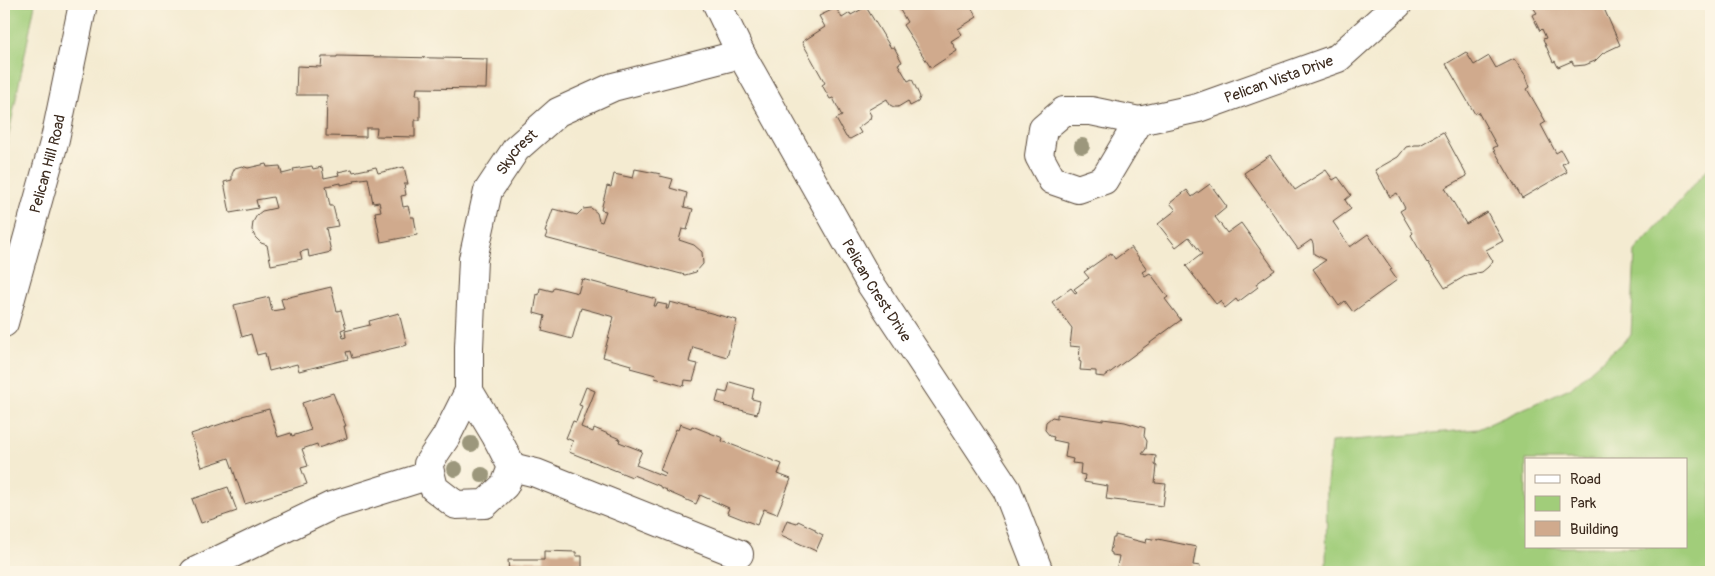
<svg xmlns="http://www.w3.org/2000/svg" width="1715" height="576" viewBox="0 0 1715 576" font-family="Pangolin,sans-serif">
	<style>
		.green { fill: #a1cd7a; stroke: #6e7c4c; fill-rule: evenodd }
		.building { fill: #d0aa8d }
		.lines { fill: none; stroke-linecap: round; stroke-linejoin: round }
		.minor-casing { stroke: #574739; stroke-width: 30 }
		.minor { stroke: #fff; stroke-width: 28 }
		.tree { fill: #9c977b }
		.labels { text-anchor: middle; stroke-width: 5; stroke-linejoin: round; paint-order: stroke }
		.street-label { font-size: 15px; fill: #3b2a1e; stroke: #fcf5e5 }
	</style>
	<rect width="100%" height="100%" fill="#fcf5e5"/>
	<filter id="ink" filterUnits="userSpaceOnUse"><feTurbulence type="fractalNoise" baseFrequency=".02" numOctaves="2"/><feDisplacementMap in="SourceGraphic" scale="10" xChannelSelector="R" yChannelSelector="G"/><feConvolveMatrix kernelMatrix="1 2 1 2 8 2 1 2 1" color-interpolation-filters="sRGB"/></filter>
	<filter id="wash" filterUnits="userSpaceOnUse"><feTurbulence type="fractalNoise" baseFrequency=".0096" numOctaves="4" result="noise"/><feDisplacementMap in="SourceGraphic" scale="20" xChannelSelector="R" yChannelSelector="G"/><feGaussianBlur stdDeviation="1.12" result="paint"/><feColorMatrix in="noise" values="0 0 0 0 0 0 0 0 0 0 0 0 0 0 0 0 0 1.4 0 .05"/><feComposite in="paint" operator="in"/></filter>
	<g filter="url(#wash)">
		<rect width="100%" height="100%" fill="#f4ebd1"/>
		<path class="green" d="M4,4H35L4,158Z
			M1711,165V572H1326L1327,483L1331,442L1478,429L1572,387L1631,335L1635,251ZM1526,460H1686V547H1526Z"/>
		<g id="blocks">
			<path class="building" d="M889,4H969L977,17L958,29L962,34L951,41L957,51L931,68L903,25L907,22L897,5L892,8Z
				M1531,4H1602L1620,45L1603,53L1595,61L1585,65L1574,66L1572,61L1558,67L1555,61L1553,62L1543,39L1546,38L1542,29L1540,31L1532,15L1537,13Z
				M866,7L891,48L894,47L902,62L898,64L908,81L912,79L920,97L918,102L910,106L908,101L898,107H894L890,105L887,99L868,110L871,115L870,119L858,128L861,133L850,139L846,137L836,119L842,116L833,98L830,99L822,85L825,83L802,42L825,27L819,16L836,8L842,18L850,13L851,15Z
				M1466,52L1474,65L1489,56L1496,68L1514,59L1526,76L1530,87L1527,89L1546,122L1541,125L1556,153L1561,150L1567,161L1562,164L1567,172L1522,198L1493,148L1497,146L1478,112L1475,114L1446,64Z
				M337,56L487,59L486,89L417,88L416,95H420V120H415V137L376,136L377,128H366V137L326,136L327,95H296L297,66L321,67L322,57H337Z
				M1443,132L1467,176L1445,188L1466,224L1487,212L1503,241L1486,250L1493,261L1488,267L1482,272L1467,275L1445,288L1428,262L1427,263L1411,235L1413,233L1400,211L1405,208L1397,193L1390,197L1375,170L1398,157L1406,147L1415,145H1420Z
				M1270,155L1295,190L1326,170L1333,180L1338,177L1351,195L1345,200L1351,209L1333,222L1350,247L1368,234L1392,269L1390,270L1397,280L1353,312L1345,301L1339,306L1313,269L1326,260L1314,254L1313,243L1311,240L1298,249L1244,173Z
				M266,164L267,167L280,166L282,174L294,171L293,169L312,166L313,169L322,167L324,178L339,175L338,172L352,169L353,172L376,167L378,173L404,167L408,184H404L406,195L401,196L403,207L408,206L411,217H414L417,235L381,242L375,212L381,211L379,202L373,203L368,178L354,180L355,182L341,185V183L326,186L330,206H333L338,226L326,228L331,252L309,257L308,250L300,252L302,259L271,265L267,245L261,243L255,237L252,230L253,222L257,215L262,211L276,208L273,197L256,200L258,208L230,213L224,182L232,180V174L235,168L242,166L248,168Z
				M635,169L661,174L660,176L673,179L670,188L687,193L684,207L693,209L687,230L682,229L679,240L694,245L702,252L703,264L696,272L685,275L545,238L547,233L545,232L553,209L577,215L583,209L591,208L597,213L599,221L602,222L606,211L601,210L607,186L611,187L614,174L633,178Z
				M1210,184L1227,207L1215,217L1227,233L1241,223L1275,270L1256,284L1258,287L1238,302L1236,299L1225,308L1220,301L1216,304L1186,266L1202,254L1189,237L1176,247L1158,224L1176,210L1170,203L1187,190L1192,197Z
				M1131,247L1147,269L1142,272L1145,276L1150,273L1168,297L1165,299L1181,320L1104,377L1096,376V371L1080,370L1081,362L1079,361L1080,347L1070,346L1072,328L1052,302L1071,288L1075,293L1077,292L1074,289L1089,278L1084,272L1111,253L1115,259Z
				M582,279L656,299L654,306H656L657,303L667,305L666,309H668L670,302L737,320L727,357L693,347L689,362L698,364L693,381L685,380L684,386L655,378L656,375L630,368L631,365L603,357L614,317L581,308L572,339L542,331L545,316L534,313L537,294L539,295L540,288L552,291L554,287L578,293Z
				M331,287L337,311L341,310L346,328L341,330L343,338L346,337L345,331L370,325L369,321L399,313L407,345L352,358L350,351L346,352L348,359L299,371L297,364L269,371L265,353L257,355L251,334L242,337L234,305L269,297L272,311L284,309L281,299Z
				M730,382L754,389L752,399L760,401L757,414L724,406L725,405L716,402L719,391L727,393Z
				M586,387L595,391L581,427L593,432L594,428L620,439L619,442L642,451L636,465L664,476L666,473L660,470L676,429L678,430L680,424L691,428L692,426L723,438L722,441L782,464L778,474L791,479L777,514L764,509L757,525L727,513L729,508L700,495L696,504L666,491L667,490L660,487V486L633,475L632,477L569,452L573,441L566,438L573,421L576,422L582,406L579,405Z
				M333,393L346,426H344L347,438L318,448L317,444L302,449L308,466L301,468L307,484L245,504L229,458L202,467L191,434L242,417V416L269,409L278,437L291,433L292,436L311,430L302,403Z
				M1057,414L1097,420L1103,421V419L1125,422L1145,428L1144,436L1147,441L1146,449L1142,454L1156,456L1155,465L1157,466L1155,483L1166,484L1163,506L1106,499L1108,486L1084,482L1085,475L1080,474L1081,464L1072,463L1073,459L1065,457L1067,443L1053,440L1054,437L1050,436L1045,430L1046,422L1052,417L1057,418Z
				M228,487L237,511L201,523L192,499Z
				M787,520L797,523L798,521L815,529V531L823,535L816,551L781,535Z
				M1115,535L1146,543L1147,538L1158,540V539L1196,547L1193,565L1200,566L1199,572H1116L1119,556L1112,555V553L1110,552L1113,538H1115Z
				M544,551L576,552V556H582V572H509L508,560H544Z"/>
		</g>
	</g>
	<g filter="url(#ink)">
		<use href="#blocks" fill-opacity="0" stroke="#574739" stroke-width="1"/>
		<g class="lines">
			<g class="minor-casing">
				<g id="minor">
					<path id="s1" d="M717,4L741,54L870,283L1007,490L1039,572"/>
					<path id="s2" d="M1139,121L1104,180L1078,189L1052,180L1039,156L1043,129L1064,111H1091L1139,121L1198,108L1338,58L1398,4"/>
					<path id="s3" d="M4,323L55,139L83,4"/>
					<path id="s4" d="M469,391L496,436L512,467L505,485L485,504L456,505L434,488L428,464L446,437L469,391V347L473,259L488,191L516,149L558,112L613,87L741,54"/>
					<path d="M512,467L536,473L739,554"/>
					<path d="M194,572L331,506L430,475"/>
				</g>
			</g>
			<use href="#minor" class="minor"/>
		</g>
		<g class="tree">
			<circle cx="1082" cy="146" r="8"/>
			<circle cx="471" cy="444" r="8"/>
			<circle cx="455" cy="469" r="8"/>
			<circle cx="482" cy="475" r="8"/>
		</g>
	</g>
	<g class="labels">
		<g class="street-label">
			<text dy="5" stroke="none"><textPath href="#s2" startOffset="428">Pelican Vista Drive</textPath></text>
			<text dy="5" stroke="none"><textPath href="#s4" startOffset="550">Skycrest</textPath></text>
			<text dy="5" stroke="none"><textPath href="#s3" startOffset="165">Pelican Hill Road</textPath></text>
			<text dy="5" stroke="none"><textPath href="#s1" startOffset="328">Pelican Crest Drive</textPath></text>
		</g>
	</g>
	<rect width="1715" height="576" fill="none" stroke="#fcf5e5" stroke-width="20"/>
	<rect x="1525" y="458" width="162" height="90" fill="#fcf5e5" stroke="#afa495"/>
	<rect x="1535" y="475" width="25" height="8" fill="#ffffff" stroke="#afa495"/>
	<text x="1570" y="484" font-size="15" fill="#3b2a1e">Road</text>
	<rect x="1535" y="496" width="25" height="15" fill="#a1cd7a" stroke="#afa495"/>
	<text x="1570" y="508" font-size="15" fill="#3b2a1e">Park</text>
	<rect x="1535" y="521" width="25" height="15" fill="#d0aa8d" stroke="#afa495"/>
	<text x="1570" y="534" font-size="15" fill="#3b2a1e">Building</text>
</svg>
